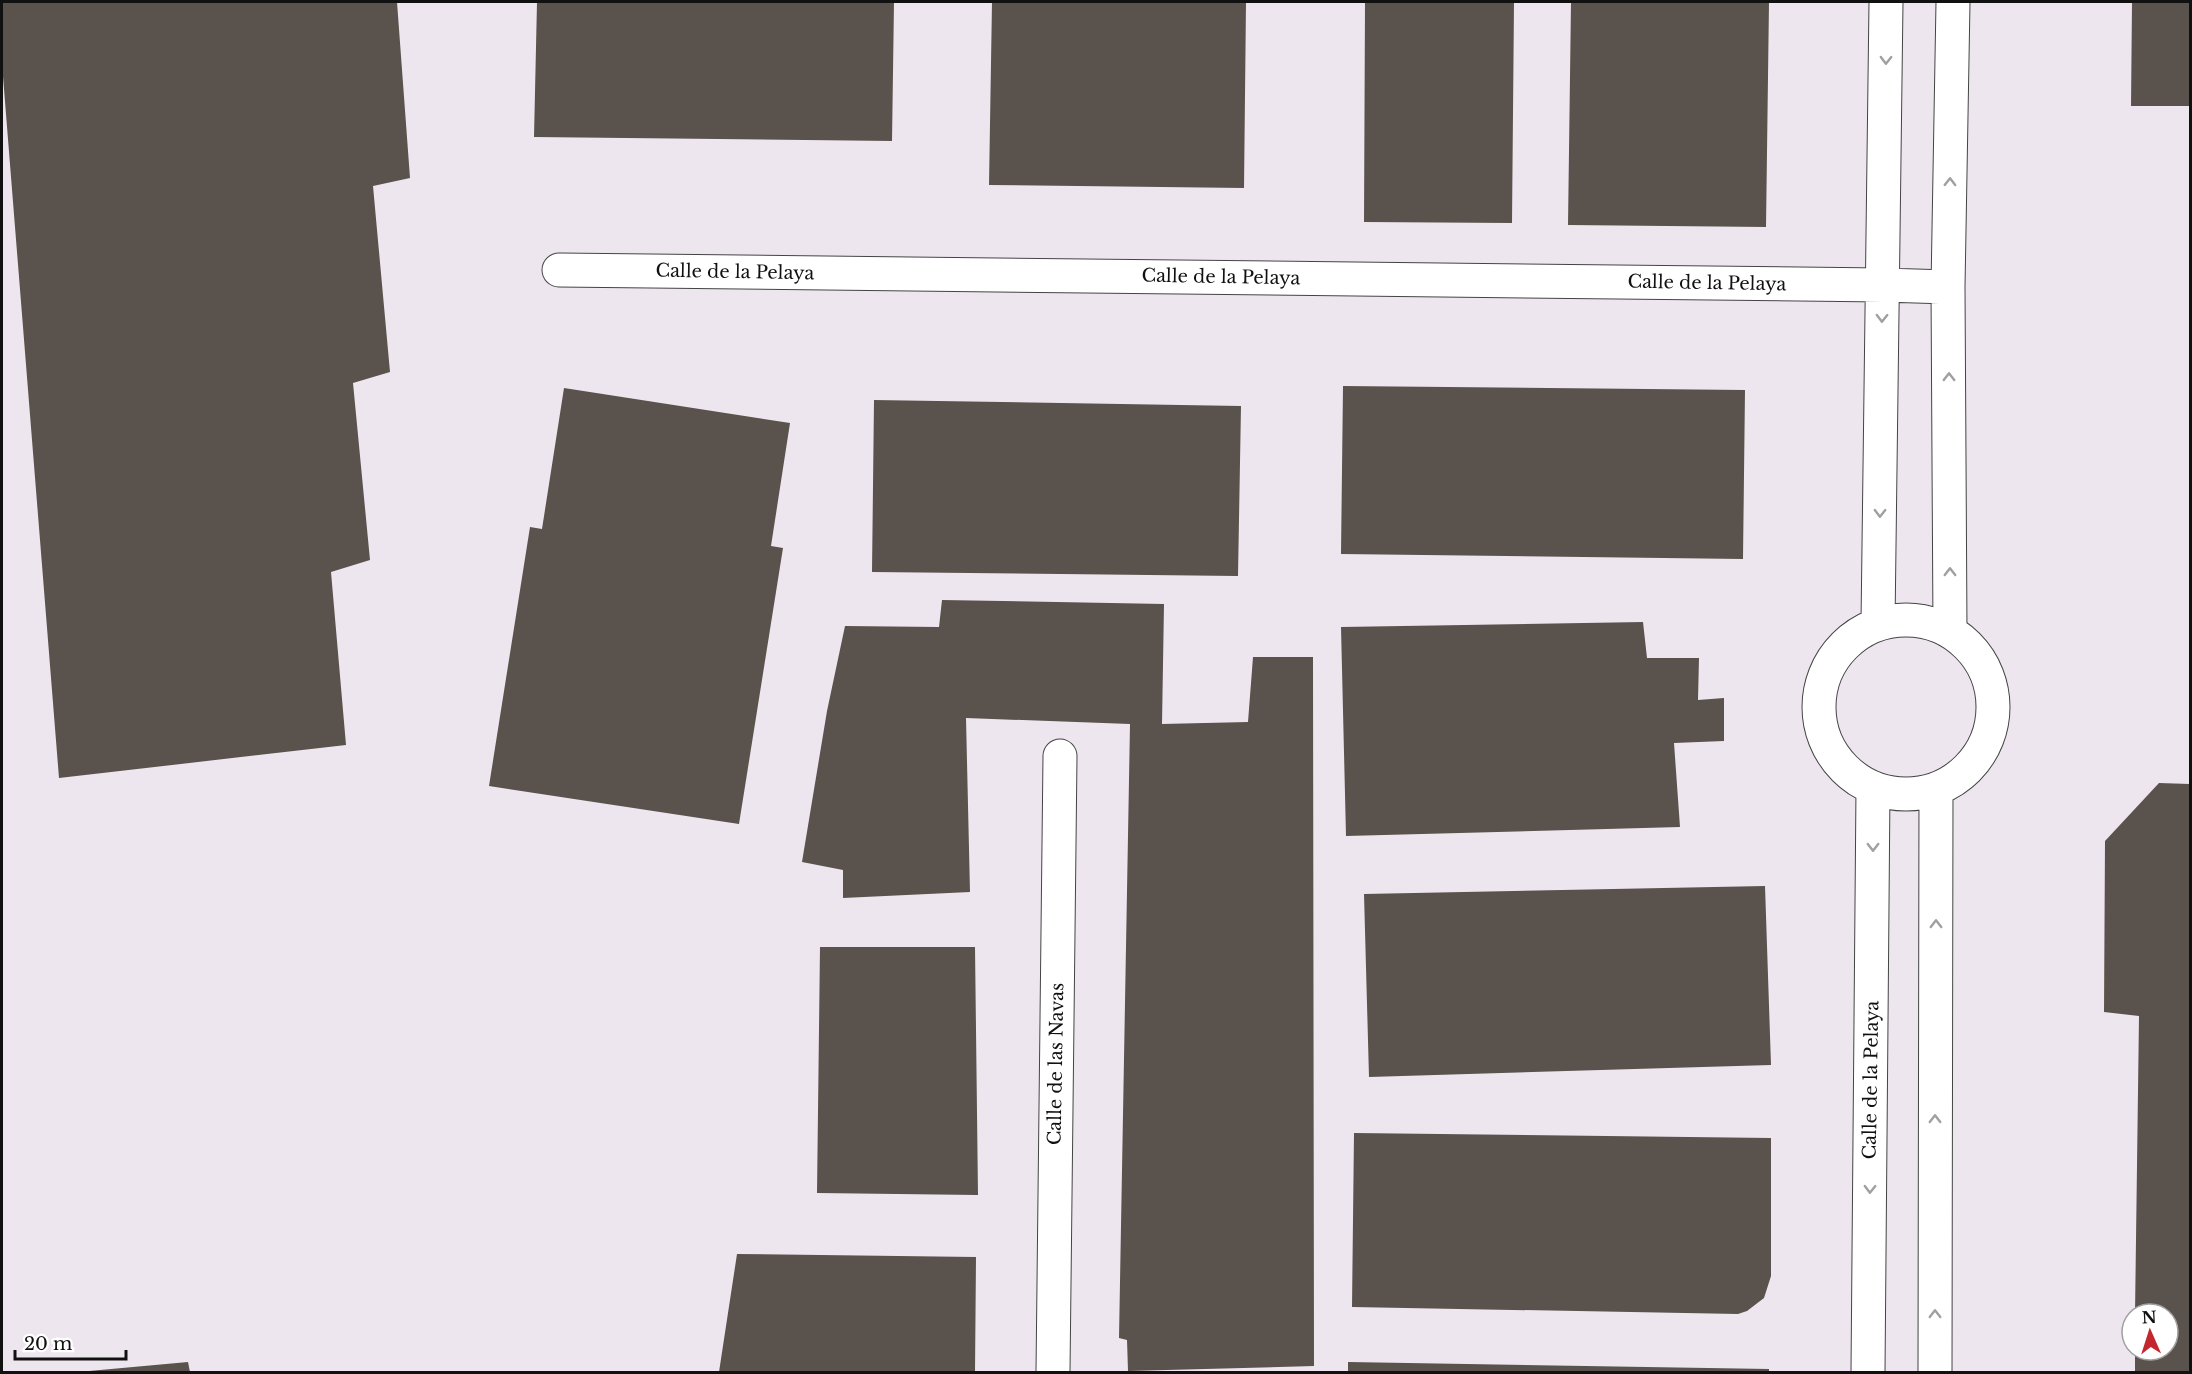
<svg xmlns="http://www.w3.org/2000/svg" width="2192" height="1374" viewBox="0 0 2192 1374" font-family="'Libre Baskerville',serif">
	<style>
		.industrial { fill: #eee6ef; fill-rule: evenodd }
		.building { fill: #5a524d }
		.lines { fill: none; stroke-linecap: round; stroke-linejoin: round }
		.minor-casing { stroke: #444; stroke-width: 35 }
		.minor { stroke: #fff; stroke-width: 33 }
		.oneway { stroke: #a0a0a0 }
		.labels { text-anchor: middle; stroke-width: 6; stroke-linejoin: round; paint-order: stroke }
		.street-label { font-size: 18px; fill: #111; stroke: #fff }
	</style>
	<rect width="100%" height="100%" fill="#fffdf5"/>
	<path class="industrial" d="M2,2H2190V1372H2ZM2132,1314H2168V1350H2132Z"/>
	<path class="building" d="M2,2H397L410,178L373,186L390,372L353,383L370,560L331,572L346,745L59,778L2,64Z
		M537,2H894L892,141L534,137Z
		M992,2H1246L1244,188L989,185Z
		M1365,2H1514L1512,223L1364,222Z
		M1571,2H1769L1766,227L1568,225Z
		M2132,2H2190V106H2131Z
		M1343,386L1745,390L1743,559L1341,554Z
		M564,388L790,423L771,546L783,548L739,824L489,786L530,527L542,529Z
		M874,400L1241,406L1238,576L872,572Z
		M942,600L1164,604L1162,724L1248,722L1253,657H1313L1314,1366L1128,1371L1127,1340L1119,1338L1130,724L966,718L970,892L843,898V870L802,862L827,711L845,626L939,627Z
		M1643,622L1647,658H1699L1698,700L1724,698V741L1674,743L1680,827L1346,836L1341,627Z
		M2159,783L2190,784V1372H2135V1350H2168V1314H2135L2139,1016L2104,1012L2105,841Z
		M1765,886L1771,1065L1369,1077L1364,894Z
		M820,947H975L978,1195L817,1193Z
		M1354,1133L1771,1138V1276L1764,1298L1747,1311L1738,1314L1352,1307Z
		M737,1254L976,1257L975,1372H719Z
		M188,1362L190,1372H89V1371Z
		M1348,1362L1769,1369V1372H1348Z"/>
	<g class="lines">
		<g class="minor-casing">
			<path id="minor" d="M559,270L1883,285L1948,287
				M1819 707a87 87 0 1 1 174 0a87 87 0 1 1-174 0Z
				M1878,624L1886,2
				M1950,631L1948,287L1953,2
				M1053,1372L1060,756
				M1868,1372L1873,788
				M1935,1372L1936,789"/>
		</g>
		<use href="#minor" class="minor"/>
	</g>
	<defs><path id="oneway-chevron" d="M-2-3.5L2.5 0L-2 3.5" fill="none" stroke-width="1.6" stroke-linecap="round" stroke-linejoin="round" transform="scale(1.5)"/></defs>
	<g class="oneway">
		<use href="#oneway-chevron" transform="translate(1886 60) rotate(91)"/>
		<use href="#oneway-chevron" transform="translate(1950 182) rotate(-89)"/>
		<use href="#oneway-chevron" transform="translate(1882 318) rotate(91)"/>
		<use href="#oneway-chevron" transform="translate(1949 377) rotate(-90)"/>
		<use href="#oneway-chevron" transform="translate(1880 513) rotate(91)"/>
		<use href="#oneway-chevron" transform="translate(1950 572) rotate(-90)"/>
		<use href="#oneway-chevron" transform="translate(1873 847) rotate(90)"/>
		<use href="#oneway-chevron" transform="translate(1936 924) rotate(-90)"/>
		<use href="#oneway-chevron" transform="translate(1935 1119) rotate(-90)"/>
		<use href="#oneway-chevron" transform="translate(1870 1189) rotate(91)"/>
		<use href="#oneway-chevron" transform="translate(1935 1314) rotate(-90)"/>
	</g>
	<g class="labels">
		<g class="street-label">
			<text transform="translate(735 272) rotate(1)" y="6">Calle de la Pelaya</text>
			<text transform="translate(1221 277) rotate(1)" y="6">Calle de la Pelaya</text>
			<text transform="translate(1707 283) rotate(1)" y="6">Calle de la Pelaya</text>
			<text transform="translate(1056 1064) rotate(-89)" y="6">Calle de las Navas</text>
			<text transform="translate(1871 1080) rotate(-89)" y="6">Calle de la Pelaya</text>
		</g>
	</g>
	<rect width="2192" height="1374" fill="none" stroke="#111111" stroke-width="6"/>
	<g transform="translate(2150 1332) rotate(357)"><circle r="28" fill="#ffffff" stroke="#a0a0a0" stroke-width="1.5"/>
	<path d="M0-4.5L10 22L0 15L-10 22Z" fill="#c4262e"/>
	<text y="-9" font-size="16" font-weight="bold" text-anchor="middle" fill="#111111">N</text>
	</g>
	<path d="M15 1350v9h111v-9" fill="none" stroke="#111111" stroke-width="3"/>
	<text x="24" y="1350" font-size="18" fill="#111111" stroke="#ffffff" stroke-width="4.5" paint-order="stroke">20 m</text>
</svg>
